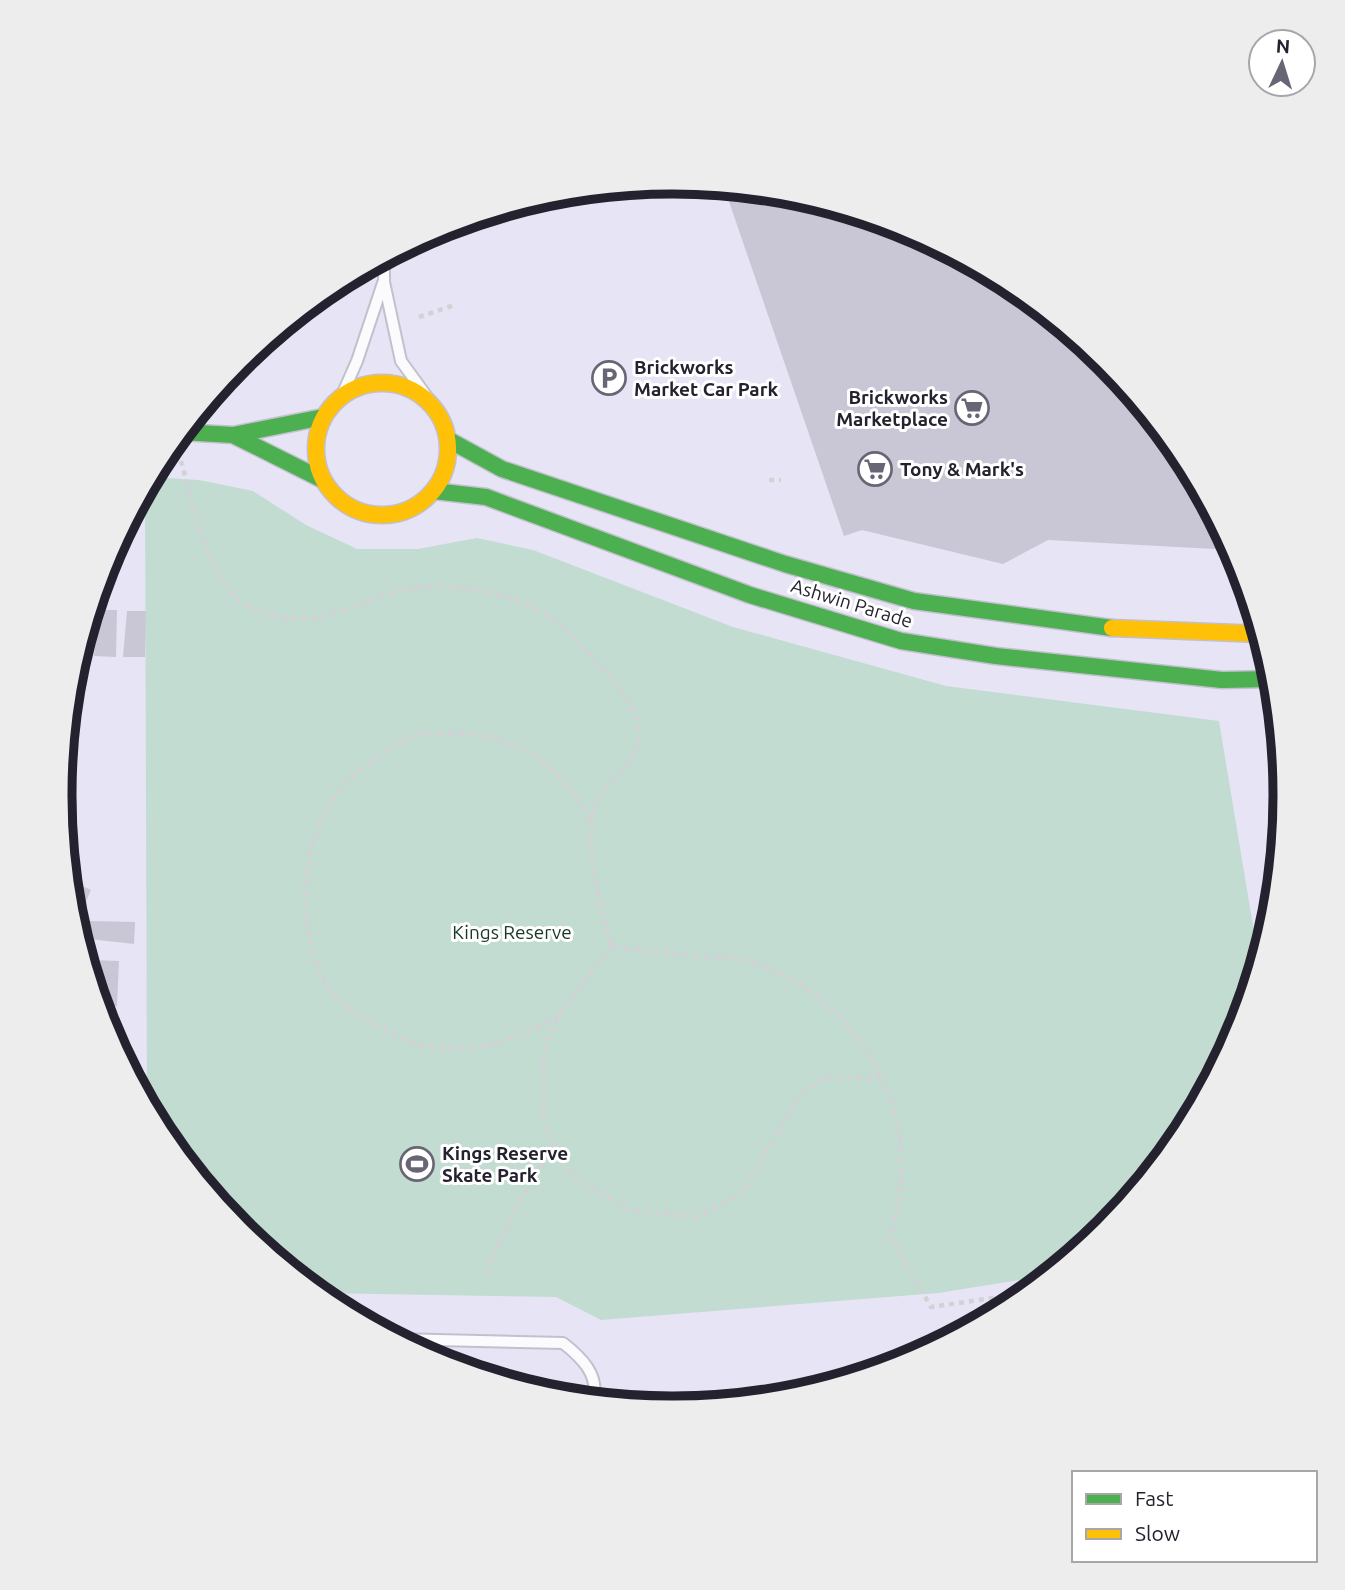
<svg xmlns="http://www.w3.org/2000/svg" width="1345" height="1590" viewBox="0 0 1345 1590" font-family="Ubuntu,sans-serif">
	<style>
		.green { fill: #c2dcd2 }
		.building { fill: #c9c6d5 }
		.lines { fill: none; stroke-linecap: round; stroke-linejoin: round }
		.lane-casing { stroke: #c3c0ce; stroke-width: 14 }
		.fast-casing { stroke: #c3c0ce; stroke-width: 19 }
		.slow-casing { stroke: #c3c0ce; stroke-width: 19 }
		.path { stroke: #d3d1d6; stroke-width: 4.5; stroke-dasharray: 5 5; stroke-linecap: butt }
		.lane { stroke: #fbfbfe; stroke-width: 10 }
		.fast { stroke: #4caf50; stroke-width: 16 }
		.slow { stroke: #ffc107; stroke-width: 16 }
		.labels { text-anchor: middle; stroke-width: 6; stroke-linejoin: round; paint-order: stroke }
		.poi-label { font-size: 19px; font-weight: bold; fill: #24222e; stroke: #fff; text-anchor: start }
		.street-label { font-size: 19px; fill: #24222e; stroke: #fff }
		.park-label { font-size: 19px; fill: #173925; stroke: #fff }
		.rim { fill: none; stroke: #24222e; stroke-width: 9 }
	</style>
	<rect width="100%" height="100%" fill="#e7e4f5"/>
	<path class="green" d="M151,477L199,480L253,491L306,525L357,549H418L477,538L533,550L733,627L946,686L1219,721L1259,962L1239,1030L1182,1136L1106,1229L1050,1275L938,1293L601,1320L556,1297L317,1293L239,1228L163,1135L147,1106L145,487Z
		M494,1378L539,1379V1392Z"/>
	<path class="building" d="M724,187L792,194L907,229L1013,286L1106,362L1182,455L1233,550L1048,540L1003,564L862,530L844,536Z
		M99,610H117L116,657L94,656Z
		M127,611H146L145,657H123Z
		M87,625V657H77Z
		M68,880L91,890L75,926L71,914Z
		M89,921L135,922L134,944L89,939Z
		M91,960L119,961L117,1006H99L92,983H113L92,982L86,963H90Z
		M103,1020L117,1021V1043H113Z"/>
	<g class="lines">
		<g class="lane-casing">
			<path id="lane" d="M384,258V282L401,361L433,405
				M342,395L357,361L383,283
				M396,1339L563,1343C581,1357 600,1375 593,1400"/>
		</g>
		<g class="fast-casing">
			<path id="fast" d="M181,432L233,435L323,417
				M233,435L323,480
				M449,440L502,469L785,564L914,601L1112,628
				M434,491L486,497L750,595L901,641L996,656L1222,680L1274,679"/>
		</g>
		<g class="slow-casing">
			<path id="slow" d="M316 449a66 66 0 1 1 132 0a66 66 0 1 1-132 0Z
				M1112,628L1261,634"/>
		</g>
		<path class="path" d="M419,317L454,305
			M181,461C193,504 204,565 235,598C240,604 251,607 258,610C318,637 358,596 416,588C459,582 517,595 553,619C568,629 582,647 594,660C609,676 639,708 639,730C640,770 602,779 594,811C583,855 602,904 611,946C639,950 667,953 695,956C712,958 732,956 748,961C833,985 898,1069 901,1158C902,1185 897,1211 890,1237L931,1307L1027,1293
			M769,480H781
			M611,946L558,1016L543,1054L544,1125L571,1176L630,1210L697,1217L743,1192L799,1096L823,1078H879
			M558,1016C504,1048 441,1064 384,1029C366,1019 346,1007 332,993C320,981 314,955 310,939C297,888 310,826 344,785C353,774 366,766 377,758C387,750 401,739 413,736C423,733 435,735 445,734C518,731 557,762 592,824
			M486,1274C504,1228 525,1189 553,1149"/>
		<use href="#lane" class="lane"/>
		<use href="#fast" class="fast"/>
		<use href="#slow" class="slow"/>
	</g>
	<defs>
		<g id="parking-ring" transform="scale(1.75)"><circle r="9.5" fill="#fff" stroke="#686674" stroke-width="1.5"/><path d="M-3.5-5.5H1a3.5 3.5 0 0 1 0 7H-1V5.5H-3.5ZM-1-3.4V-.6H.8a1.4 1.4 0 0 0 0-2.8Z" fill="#686674"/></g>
		<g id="supermarket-ring" transform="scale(1.75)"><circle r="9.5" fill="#fff" stroke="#686674" stroke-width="1.5"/><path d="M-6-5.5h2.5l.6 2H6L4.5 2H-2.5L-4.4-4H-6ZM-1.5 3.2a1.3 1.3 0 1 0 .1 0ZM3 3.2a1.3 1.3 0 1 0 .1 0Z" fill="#686674"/></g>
		<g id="stadium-ring" transform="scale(1.75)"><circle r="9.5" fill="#fff" stroke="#686674" stroke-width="1.5"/><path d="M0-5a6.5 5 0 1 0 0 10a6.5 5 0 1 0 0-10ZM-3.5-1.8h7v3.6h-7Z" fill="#686674"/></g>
	</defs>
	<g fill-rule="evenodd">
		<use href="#parking-ring" x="609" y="378"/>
		<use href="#supermarket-ring" x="972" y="408"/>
		<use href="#supermarket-ring" x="875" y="469"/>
		<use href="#stadium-ring" x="417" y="1164"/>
	</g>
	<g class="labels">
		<g class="poi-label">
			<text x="634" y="374">Brickworks<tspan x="634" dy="22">Market Car Park</tspan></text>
			<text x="948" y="404" text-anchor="end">Brickworks<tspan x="948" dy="22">Marketplace</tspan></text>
			<text x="900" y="476">Tony &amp; Mark's</text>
			<text x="442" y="1160">Kings Reserve<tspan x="442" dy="22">Skate Park</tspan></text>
		</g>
		<g class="street-label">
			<text transform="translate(852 603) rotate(17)" y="7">Ashwin Parade</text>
		</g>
		<g class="park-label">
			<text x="512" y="939">Kings Reserve</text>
		</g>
	</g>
	<path d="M0 0H1345V1590H0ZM672 194H673A600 600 0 0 1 1273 794V796A600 600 0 0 1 673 1396H672A600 600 0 0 1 72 796V794A600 600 0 0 1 672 194Z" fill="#ededee" fill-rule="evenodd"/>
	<path class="rim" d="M672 194H673A600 600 0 0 1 1273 794V796A600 600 0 0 1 673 1396H672A600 600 0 0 1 72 796V794A600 600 0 0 1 672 194Z"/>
	<rect x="1072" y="1471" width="245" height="91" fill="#ffffff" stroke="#a7a7ab" stroke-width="2"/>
	<rect x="1086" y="1494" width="35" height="10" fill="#4caf50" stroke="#a7a7ab" stroke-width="2"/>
	<text x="1135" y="1506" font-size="21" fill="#24222e">Fast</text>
	<rect x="1086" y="1529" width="35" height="10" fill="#ffc107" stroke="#a7a7ab" stroke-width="2"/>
	<text x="1135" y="1541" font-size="21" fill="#24222e">Slow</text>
	<g transform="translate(1282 63) rotate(4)"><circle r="33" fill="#ffffff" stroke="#a7a7ab" stroke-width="2"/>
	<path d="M0-5L12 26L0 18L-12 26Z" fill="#686674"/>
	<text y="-10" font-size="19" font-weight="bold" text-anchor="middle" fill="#24222e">N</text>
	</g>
</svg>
